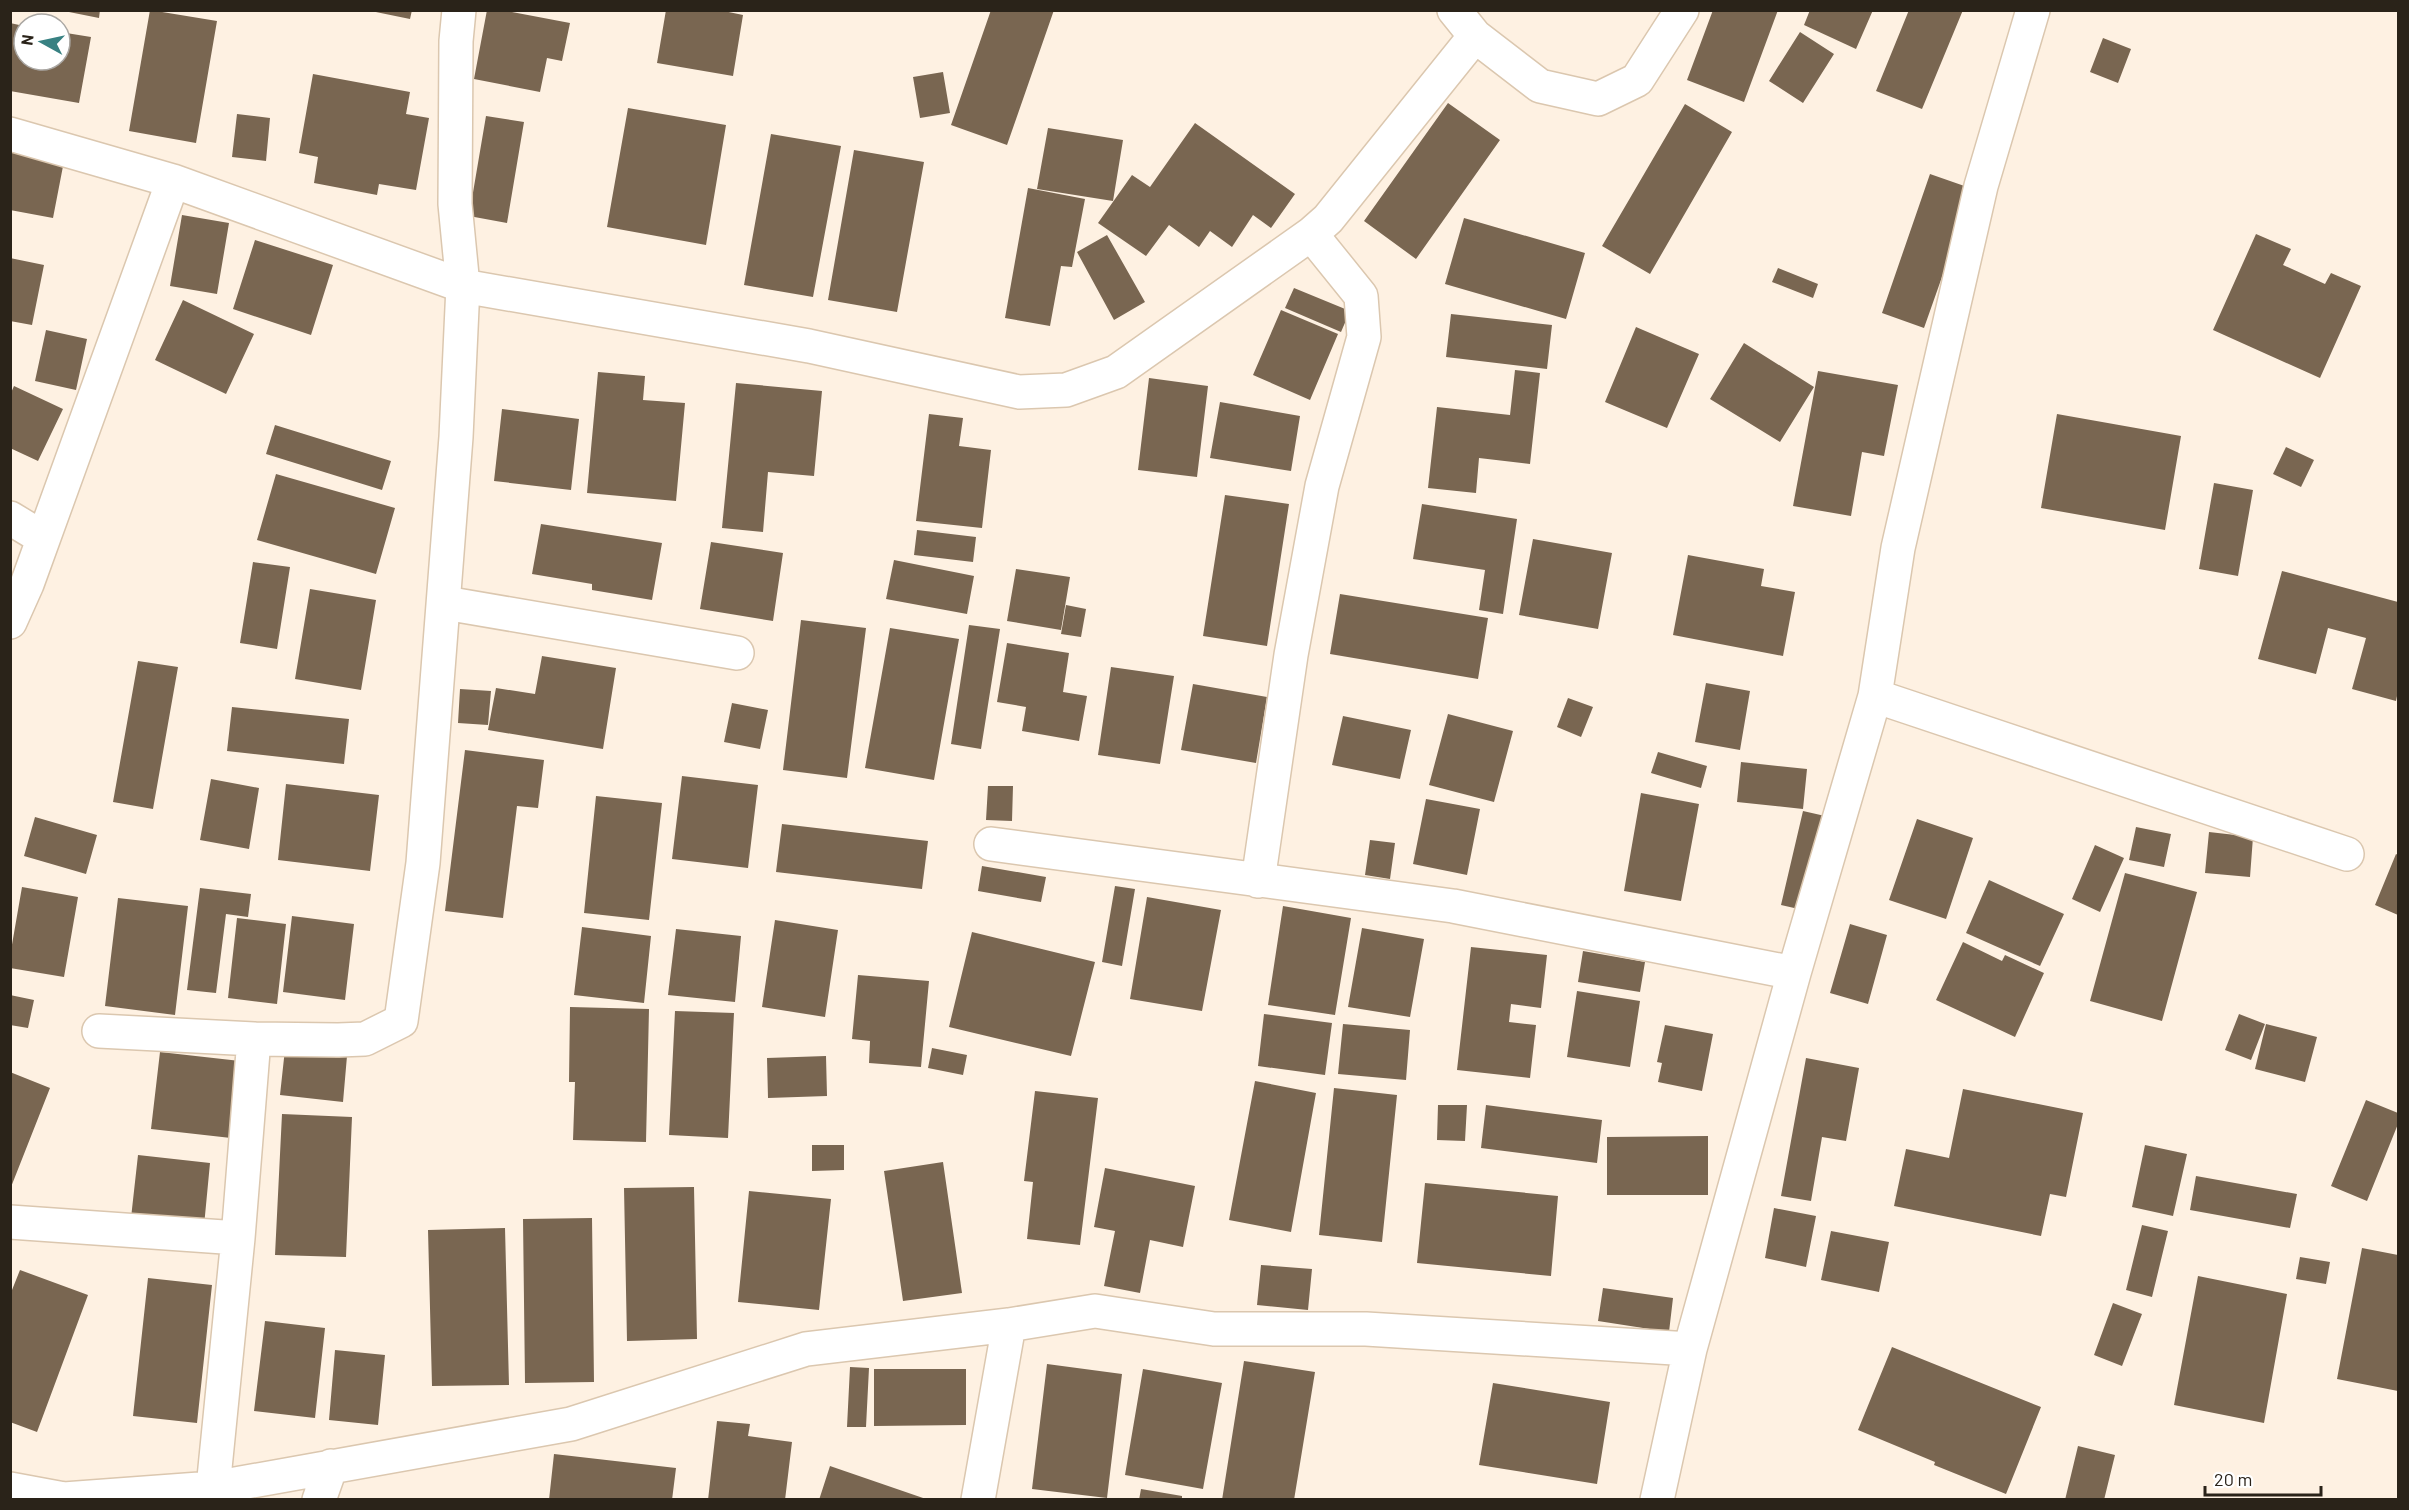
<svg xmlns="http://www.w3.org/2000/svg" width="2409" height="1510" viewBox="0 0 2409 1510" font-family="Barlow,sans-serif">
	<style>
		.building { fill: #796651 }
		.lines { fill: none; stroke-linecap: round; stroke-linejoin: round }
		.minor-casing { stroke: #dbc7af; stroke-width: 36 }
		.minor { stroke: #fff; stroke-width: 33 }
	</style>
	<rect width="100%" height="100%" fill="#fef1e2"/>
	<path class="building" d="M59,10H100L99,18Z
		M150,10L217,21L196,143L129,131Z
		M366,10H412L410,19Z
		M487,10H502L570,23L562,61L547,58L540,92L474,79Z
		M666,10H719L743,15L733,76L657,63Z
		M991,10H1054L1007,145L951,125Z
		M1713,10H1778L1744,102L1687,80Z
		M1810,10H1873L1856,49L1804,25Z
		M1909,10H1963L1922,109L1876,91Z
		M10,23L24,26V60H60V32L91,37L79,103L10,91Z
		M1800,32L1834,54L1803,103L1769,81Z
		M2103,38L2131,49L2118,83L2090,72Z
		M943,72L950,113L920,118L913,77Z
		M313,74L410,92L406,114L429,118L416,190L379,184L377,195L314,183L318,157L299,153Z
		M1448,103L1500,140L1416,259L1364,221Z
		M1685,104L1732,132L1650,274L1602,246Z
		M628,108L726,125L706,245L607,227Z
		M237,114L270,118L266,161L232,157Z
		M486,116L524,122L507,223L469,216Z
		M1195,123L1295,194L1271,228L1253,215L1232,247L1210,231L1199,247L1169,225L1146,256L1098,223L1132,175L1150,187Z
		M1048,128L1123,140L1113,201L1037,189Z
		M771,134L841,146L813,297L744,285Z
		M10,150L64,161L53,218L10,210Z
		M854,150L924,162L897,312L828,300Z
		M1930,174L1973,189L1924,328L1882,313Z
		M1028,188L1085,199L1072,267L1061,266L1050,326L1005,318Z
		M182,215L229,223L217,294L170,286Z
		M1464,218L1585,253L1566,319L1445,284Z
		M2256,234L2291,249L2283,265L2325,284L2331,273L2361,286L2320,378L2213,330Z
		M1107,235L1145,302L1114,320L1077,252Z
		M255,240L333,265L311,335L233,309Z
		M10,258L44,265L32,325L10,321Z
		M1778,268L1818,284L1813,298L1772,282Z
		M1294,288L1350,311L1341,332L1285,308Z
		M183,300L254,334L226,394L155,360Z
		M1281,310L1338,334L1310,400L1253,375Z
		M1451,314L1552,325L1547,369L1446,357Z
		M1636,327L1699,354L1667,428L1605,402Z
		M46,330L87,339L76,390L35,381Z
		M1744,343L1814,387L1780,442L1710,399Z
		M1515,370L1540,373L1530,464L1479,458L1476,493L1428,488L1437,407L1510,415Z
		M1818,371L1898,385L1884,456L1862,452L1851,516L1793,506Z
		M598,372L645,376L643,400L685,403L676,501L587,493Z
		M1149,378L1208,386L1197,477L1138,470Z
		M736,383L822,391L814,476L768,472L763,532L722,528Z
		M14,386L63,409L38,461L10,448V395Z
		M1220,402L1300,416L1291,471L1210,458Z
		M502,409L579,419L571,490L494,481Z
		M929,414L963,418L959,446L991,450L982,528L916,521Z
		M2057,414L2181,436L2165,530L2041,508Z
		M275,425L391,461L382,490L266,454Z
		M2286,447L2314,460L2301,487L2273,474Z
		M276,474L395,508L376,574L257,540Z
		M2214,483L2253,490L2238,576L2199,569Z
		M1225,495L1289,504L1267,646L1203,636Z
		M1422,504L1517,519L1503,614L1479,610L1485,570L1413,559Z
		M541,524L662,543L652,600L592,590V584L532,574Z
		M917,530L976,537L973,562L914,555Z
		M1533,539L1612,553L1598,629L1519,615Z
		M711,542L783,553L773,621L700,609Z
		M1688,555L1764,569L1761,586L1795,592L1783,656L1673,635Z
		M894,560L974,576L967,614L886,599Z
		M253,562L290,567L277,649L240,643Z
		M1016,569L1070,577L1061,630L1007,621Z
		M2282,571L2398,602V691L2396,701L2352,689L2366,638L2328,628L2316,674L2258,659Z
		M310,589L376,600L361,690L295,679Z
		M1340,594L1488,618L1478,679L1330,654Z
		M1066,605L1086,609L1081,637L1061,634Z
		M801,620L866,628L847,778L783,770Z
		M969,625L1000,629L981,749L951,744Z
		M890,628L959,639L934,780L865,768Z
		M1007,643L1069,653L1063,692L1087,696L1079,741L1022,731L1026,707L997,702Z
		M542,656L616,668L603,749L488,730L496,688L535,694Z
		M138,661L178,667L153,809L113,802Z
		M1111,667L1174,676L1160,764L1098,755Z
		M1706,683L1750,691L1740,750L1695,742Z
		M1193,684L1267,697L1256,763L1181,750Z
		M460,689L491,691L488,725L458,723Z
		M1568,698L1593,707L1581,737L1557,727Z
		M732,703L768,710L760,749L724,742Z
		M232,707L349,719L344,764L227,751Z
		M1448,714L1513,731L1494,802L1429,785Z
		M1343,716L1411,730L1400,779L1332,765Z
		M465,750L544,760L538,808L517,806L503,918L445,911Z
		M1658,752L1707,766L1701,788L1651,773Z
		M1741,762L1807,769L1803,809L1737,802Z
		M682,776L758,785L748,868L672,859Z
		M211,779L259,788L249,849L200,840Z
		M286,784L379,795L370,871L278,860Z
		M988,786H1013L1012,821L986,820Z
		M1641,793L1699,804L1681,901L1624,891Z
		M596,796L662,803L649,920L584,913Z
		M1426,799L1480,809L1467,875L1413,864Z
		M1803,811L1825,816L1803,910L1781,905Z
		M35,817L97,835L86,874L24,856Z
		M1917,819L1973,838L1946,919L1889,900Z
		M782,824L928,841L922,889L776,872Z
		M2136,827L2171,834L2164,867L2129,860Z
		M2209,832L2253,837L2250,877L2205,873Z
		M1370,840L1395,843L1390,879L1365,875Z
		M2095,845L2124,858L2100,912L2072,899Z
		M2396,854L2398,855V915L2375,905Z
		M982,866L1046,877L1041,902L978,891Z
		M2125,873L2197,892L2162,1021L2090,1001Z
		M1989,880L2064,914L2040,966L1966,933Z
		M1115,886L1135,889L1122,966L1102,962Z
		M22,887L78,897L64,977L10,968V956Z
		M200,888L251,894L248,917L226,914L216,993L187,990Z
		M1147,897L1221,910L1202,1011L1130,999Z
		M118,898L188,906L175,1015L105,1006Z
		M1283,906L1351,918L1335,1015L1268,1005Z
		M292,916L354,924L345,1000L283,992Z
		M237,918L286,924L277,1004L228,998Z
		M775,920L838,930L825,1017L762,1007Z
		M1850,924L1887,935L1868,1004L1830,993Z
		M582,927L651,936L644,1003L574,995Z
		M1362,928L1424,939L1410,1017L1348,1007Z
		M676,929L741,936L735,1002L668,995Z
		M972,932L1095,962L1071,1056L949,1027Z
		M1963,942L2002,961L2005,955L2044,973L2015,1037L1936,1000Z
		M1471,947L1547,955L1541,1008L1511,1004L1509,1022L1536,1025L1530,1078L1457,1070Z
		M1583,951L1645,962L1640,992L1578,982Z
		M858,975L929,981L921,1067L869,1063L870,1041L852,1039Z
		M1577,991L1640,1001L1630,1067L1567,1057Z
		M10,995L34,1000L28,1028L10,1025Z
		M570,1007L649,1009L646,1142L573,1140L575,1082H569Z
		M675,1011L734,1013L728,1138L669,1135Z
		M1264,1014L1332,1023L1325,1075L1258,1066Z
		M2239,1014L2265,1024L2251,1060L2225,1050Z
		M1343,1024L1410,1030L1406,1080L1338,1074Z
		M2266,1024L2317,1037L2305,1082L2255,1069Z
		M1665,1025L1713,1034L1702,1091L1658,1082L1662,1063L1657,1062Z
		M932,1048L967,1055L963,1075L928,1068Z
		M285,1049L347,1056L343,1102L280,1095Z
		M160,1052L240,1061L231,1138L151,1129Z
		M826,1056L827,1096L768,1098L767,1058Z
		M1806,1058L1859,1068L1846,1141L1822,1137L1811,1201L1781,1196Z
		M10,1072L50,1088L11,1187H10Z
		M1255,1081L1316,1093L1291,1232L1229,1220Z
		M1334,1088L1397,1095L1382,1242L1319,1235Z
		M1963,1089L2083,1113L2066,1197L2050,1194L2041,1236L1894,1206L1906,1149L1949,1158Z
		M1035,1091L1098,1098L1080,1245L1027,1239L1033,1182L1024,1181Z
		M2366,1100L2398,1113V1124L2367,1201L2331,1186Z
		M1438,1105H1467L1465,1141L1437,1140Z
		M1486,1105L1602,1120L1597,1163L1481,1148Z
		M282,1114L352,1117L346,1257L275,1255Z
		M1708,1136V1195H1607V1137Z
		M812,1145H844V1170L812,1171Z
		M2145,1145L2187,1154L2173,1216L2132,1207Z
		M138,1155L210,1163L204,1226L131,1218Z
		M943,1162L962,1293L903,1301L884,1171Z
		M1105,1168L1195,1186L1183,1247L1150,1240L1140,1293L1104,1286L1115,1231L1094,1227Z
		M2196,1176L2297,1194L2290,1228L2190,1210Z
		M1425,1183L1558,1196L1551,1276L1417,1263Z
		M694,1187L697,1339L627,1341L624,1188Z
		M749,1191L831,1199L819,1310L738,1302Z
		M1774,1208L1816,1216L1806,1267L1765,1258Z
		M592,1218L594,1382L525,1383L523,1219Z
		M2142,1225L2168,1231L2152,1297L2126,1290Z
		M505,1228L509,1385L432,1386L428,1230Z
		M1831,1231L1889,1242L1879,1292L1821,1280Z
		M2362,1248L2398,1255V1391L2337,1379Z
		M2300,1257L2330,1262L2326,1284L2296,1279Z
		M1261,1265L1312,1269L1308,1310L1257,1305Z
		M20,1270L88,1295L37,1432L10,1422V1295Z
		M2198,1276L2287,1294L2264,1423L2174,1405Z
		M148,1278L212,1285L197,1423L133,1416Z
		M1603,1288L1673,1298L1669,1332L1598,1321Z
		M2113,1303L2142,1314L2122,1366L2094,1355Z
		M265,1321L325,1328L315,1418L254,1411Z
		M1892,1347L2041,1407L2006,1494L1934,1465L1935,1462L1858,1430Z
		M335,1350L385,1355L378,1425L329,1420Z
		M1244,1361L1315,1372L1294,1500H1222Z
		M1047,1364L1122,1374L1107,1498L1032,1489Z
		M850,1367L869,1368L866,1427H847Z
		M874,1369H966V1425L874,1426Z
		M1143,1369L1222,1383L1203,1489L1125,1475Z
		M1493,1383L1610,1402L1597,1484L1479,1465Z
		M717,1421L750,1424L748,1436L792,1442L785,1500H708Z
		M2078,1446L2115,1455L2104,1500H2065Z
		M554,1454L676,1468L672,1500H549Z
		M830,1466L926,1499V1500H819Z
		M1141,1489L1182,1496V1500H1139Z"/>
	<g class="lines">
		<g class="minor-casing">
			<path id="minor" d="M1454,10L1475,36L1540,86L1598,99L1637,80L1682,10
				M10,134L173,181L463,286L809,346L1019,392L1066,390L1116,372L1311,234L1328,219L1475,36
				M10,518L43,538
				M445,603L737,653
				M10,622L27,584L173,181
				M1875,696L2347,854
				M991,844L1453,906L1794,973
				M1258,881L1291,655L1322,486L1364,337L1361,296L1311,234
				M99,1031L254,1039L338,1040L365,1039L401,1021L423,863L456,437L463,286L455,204L456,41L459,10
				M10,1222L238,1238
				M213,1488L238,1238L254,1039
				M10,1489L64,1499L213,1488L571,1424L806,1349L1009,1325L1095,1311L1214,1329H1366L1690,1349
				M319,1500L331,1466
				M978,1500L1009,1325
				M1657,1500L1690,1349L1794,973L1875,696L1898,548L1981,186L2033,10"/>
		</g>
		<use href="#minor" class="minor"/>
	</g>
	<rect width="2409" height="1510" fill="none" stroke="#2a2319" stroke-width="24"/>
	<g transform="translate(42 42) rotate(278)"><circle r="28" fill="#ffffff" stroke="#aaa7a3" stroke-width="1.5"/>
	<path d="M0-4.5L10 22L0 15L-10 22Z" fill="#388182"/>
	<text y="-9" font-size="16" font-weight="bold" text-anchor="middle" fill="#2a2319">N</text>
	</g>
	<path d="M2205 1486v9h116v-9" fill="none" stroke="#2a2319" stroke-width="3"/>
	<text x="2214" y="1486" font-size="18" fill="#2a2319" stroke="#ffffff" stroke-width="4.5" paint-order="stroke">20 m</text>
</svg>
